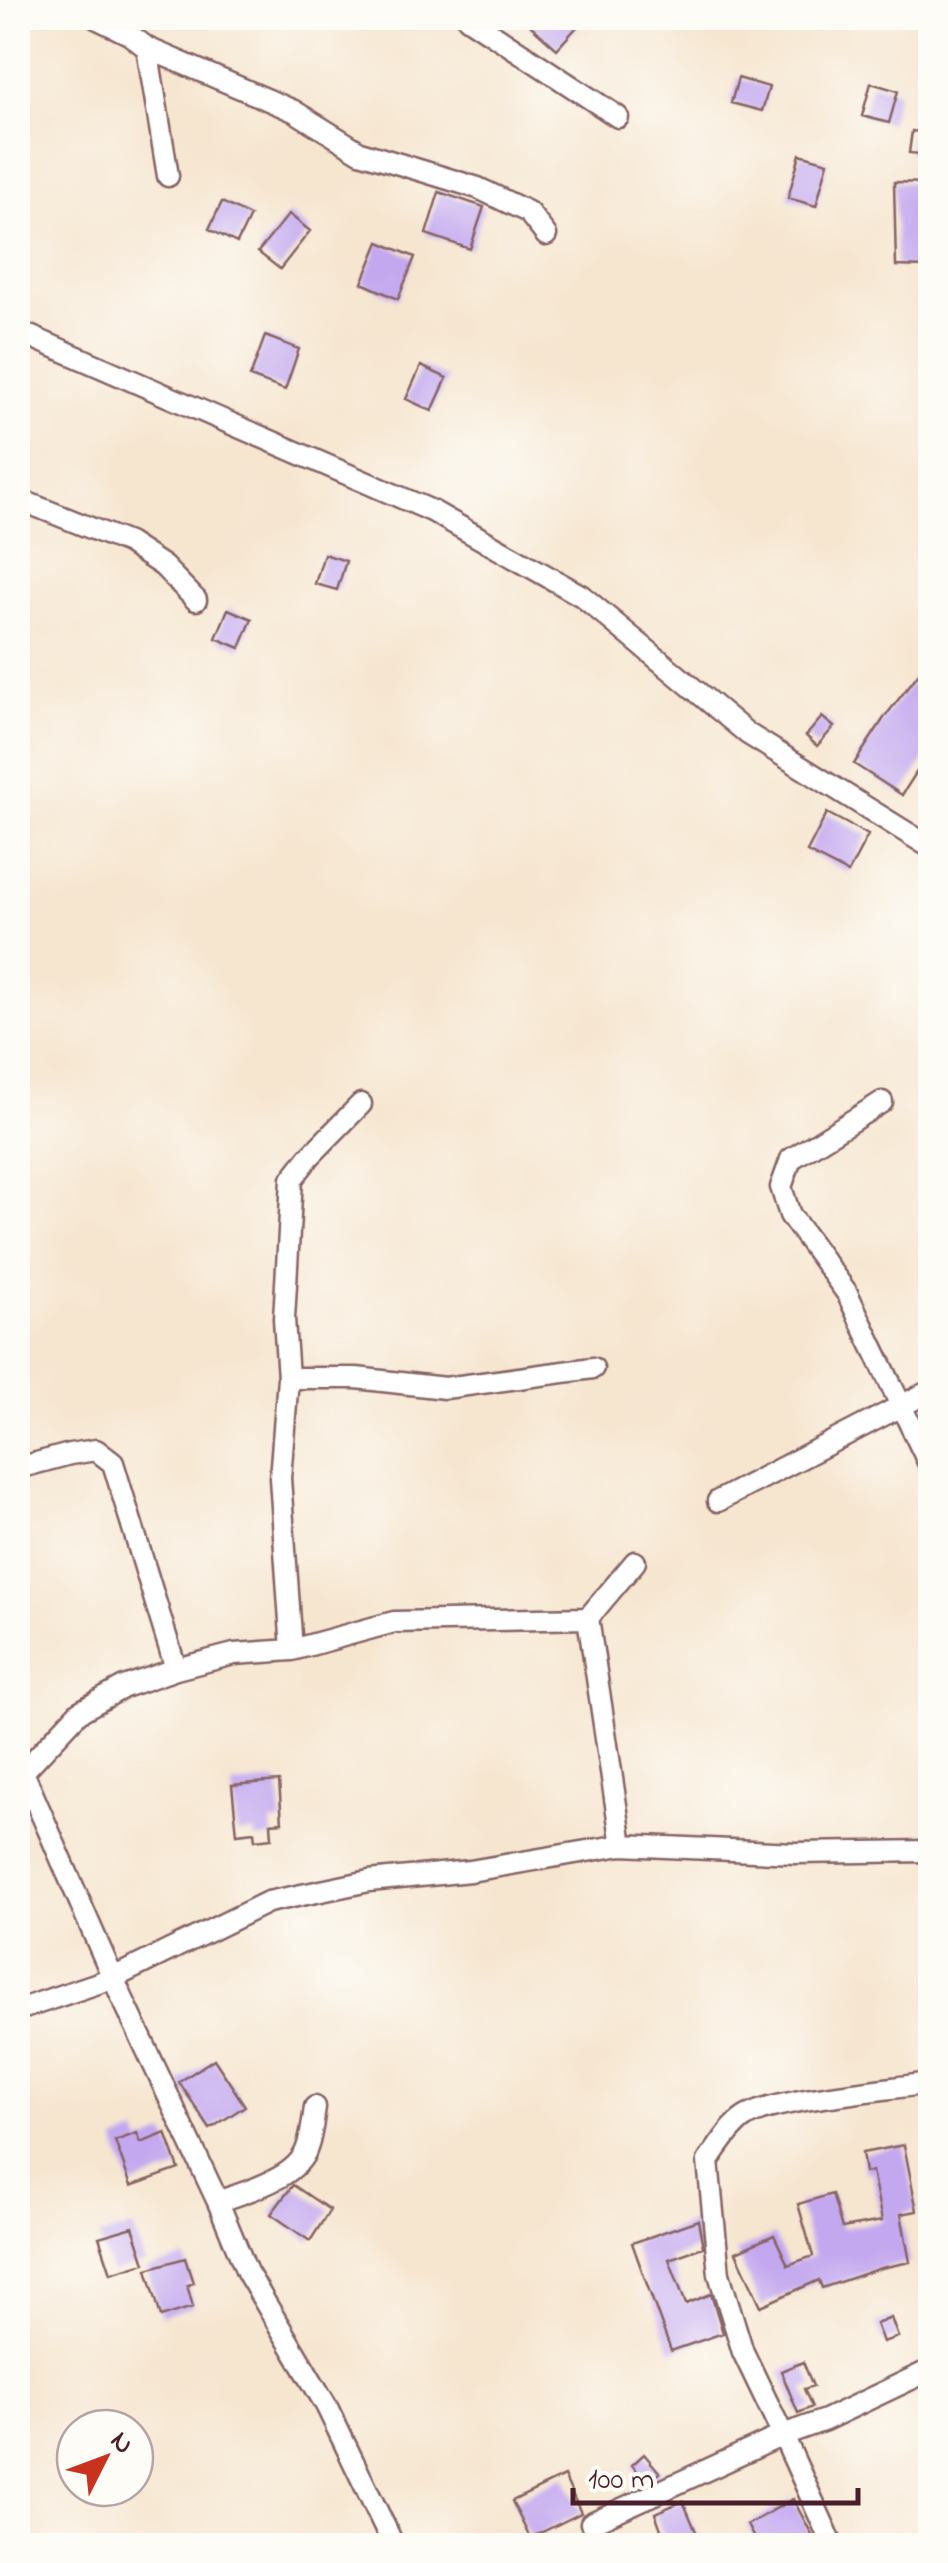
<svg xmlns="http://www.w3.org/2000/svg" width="948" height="2563" viewBox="0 0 948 2563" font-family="'Indie Flower',sans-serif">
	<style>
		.building { fill: #c3a7ef }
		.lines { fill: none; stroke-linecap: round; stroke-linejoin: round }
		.minor-casing { stroke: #866464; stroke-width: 25 }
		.minor { stroke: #fff; stroke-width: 20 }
	</style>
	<rect width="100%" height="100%" fill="#fdfcf7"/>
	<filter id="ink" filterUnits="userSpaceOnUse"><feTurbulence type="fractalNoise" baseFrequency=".01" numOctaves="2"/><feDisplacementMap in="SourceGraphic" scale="20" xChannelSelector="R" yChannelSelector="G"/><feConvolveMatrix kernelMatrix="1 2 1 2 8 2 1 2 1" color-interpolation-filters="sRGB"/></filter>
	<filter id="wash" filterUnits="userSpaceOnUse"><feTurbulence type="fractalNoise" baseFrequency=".0048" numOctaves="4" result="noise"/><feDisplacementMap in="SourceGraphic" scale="40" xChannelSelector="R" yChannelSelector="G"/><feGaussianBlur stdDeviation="2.25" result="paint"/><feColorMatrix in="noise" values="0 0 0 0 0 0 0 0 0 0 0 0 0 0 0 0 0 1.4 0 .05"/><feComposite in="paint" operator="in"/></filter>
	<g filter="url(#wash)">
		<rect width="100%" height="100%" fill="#f6e5cf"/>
		<g id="blocks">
			<path class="building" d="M522,18H585L557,49Z
				M738,78L769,87L762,111L731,103Z
				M871,83L898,91L889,123L862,116Z
				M912,131L930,133V155L909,153Z
				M800,154L828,162L816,206L788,198Z
				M894,182L927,183V267L896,266Z
				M439,192L484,207L470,249L426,234Z
				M222,202L250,216L237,243L209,229Z
				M289,214L310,231L280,269L258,252Z
				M379,242L415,257L398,299L362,283Z
				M265,336L299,349L285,390L250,377Z
				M421,366L447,378L432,411L406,399Z
				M324,554L346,561L337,590L315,584Z
				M228,609L252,619L240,648L216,638Z
				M930,659V702L921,713L930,719V751L902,795L854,764L884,718Z
				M822,717L834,727L817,746L806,736Z
				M827,813L868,835L848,873L807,852Z
				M279,1781L282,1822L271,1823L272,1838L255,1840L254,1832L237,1834L232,1785Z
				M214,2059L245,2106L210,2129L179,2082Z
				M137,2133L141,2143L166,2133L179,2169L131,2186L115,2141Z
				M904,2145L917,2211L901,2214L910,2262L881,2268L822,2288L819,2280L761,2306L736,2252L774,2235L788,2265L813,2256L798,2204L832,2194L842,2228L882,2221L872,2171L865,2173L862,2153Z
				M293,2185L330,2210L310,2241L271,2214Z
				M698,2220L703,2247L669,2259L686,2304L711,2294L723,2333L671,2351L632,2243Z
				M133,2227L145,2263L111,2273L99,2237Z
				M185,2258L193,2283L187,2285L193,2307L161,2317L147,2269Z
				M891,2318L898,2337L883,2342L876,2324Z
				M803,2362L813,2386L804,2389L812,2407L798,2413L781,2371Z
				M644,2454L660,2473L646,2483L632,2465Z
				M564,2476L581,2513L530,2538L512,2501Z
				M793,2499L818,2546H758L747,2525Z
				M683,2501L697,2534L704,2546H667L655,2513Z"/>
		</g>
	</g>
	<g filter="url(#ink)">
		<use href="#blocks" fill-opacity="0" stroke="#866464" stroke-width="2.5"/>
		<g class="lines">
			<g class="minor-casing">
				<path id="minor" d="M96,18L129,34L147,48L168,176
					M468,18L618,117
					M147,48L294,111L360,152L478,188L528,212L546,235
					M18,331L432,511L582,596L748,734L930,847
					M18,499L128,543L163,566L196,600
					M882,1102L791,1159L781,1187L790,1215L847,1293L930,1466
					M288,1378H356L445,1388L593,1368
					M18,1468L70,1454L96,1450L113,1463L176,1669
					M718,1501L930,1391
					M588,1618L622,1845
					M292,1650L280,1478L288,1378L284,1319L292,1179L310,1156L361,1104
					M18,1767L23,1772L113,1978L268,1902L369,1881L470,1871L622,1845L796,1853L930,1851
					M23,1772L79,1712L124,1687L176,1669L234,1654L292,1650L394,1622L588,1618L635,1562
					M18,2010L113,1978L218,2202L247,2272L326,2405L394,2546
					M218,2202C246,2191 297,2179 307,2148C312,2135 313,2120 315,2107
					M591,2523L783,2435L743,2352L719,2274L708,2161C719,2147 729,2128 744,2118C771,2099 892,2089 930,2083
					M833,2546L783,2435L825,2420L930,2370"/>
			</g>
			<use href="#minor" class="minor"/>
		</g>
	</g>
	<rect width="948" height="2563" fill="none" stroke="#fdfcf7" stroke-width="60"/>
	<g transform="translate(105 2458) rotate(48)"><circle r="48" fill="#fdfcf7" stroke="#b5a4a5" stroke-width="2.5"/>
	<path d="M0-8L18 38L0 25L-18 38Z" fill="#c8321e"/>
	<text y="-15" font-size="28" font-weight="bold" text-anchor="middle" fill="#4a1f2b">N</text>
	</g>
	<path d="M573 2488v15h285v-15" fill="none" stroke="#4a1f2b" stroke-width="5"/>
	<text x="588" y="2488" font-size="30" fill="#4a1f2b" stroke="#fdfcf7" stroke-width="8" paint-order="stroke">100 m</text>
</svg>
